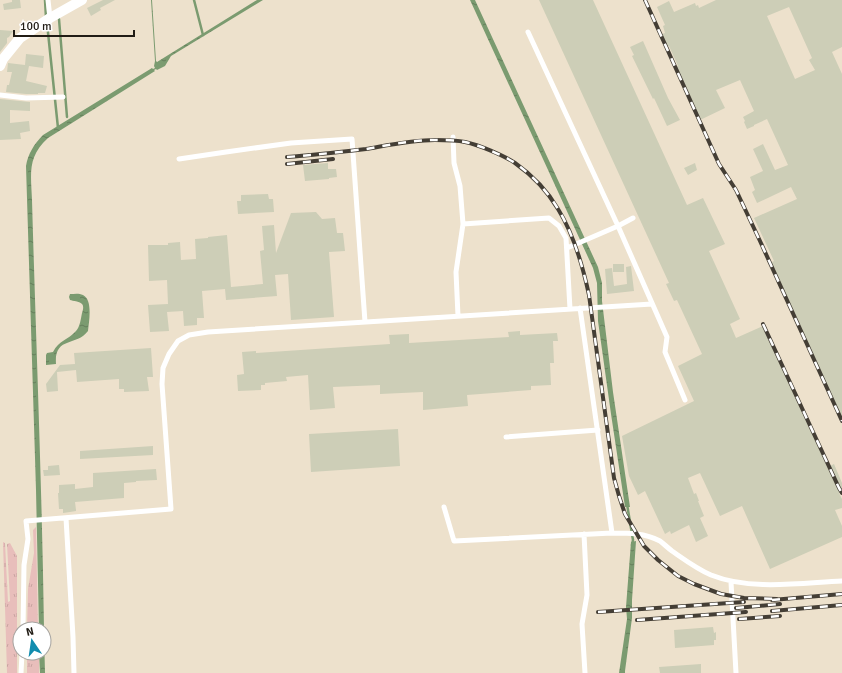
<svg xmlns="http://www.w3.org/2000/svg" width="842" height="673" viewBox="0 0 842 673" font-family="Signika,sans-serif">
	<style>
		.grass { fill: url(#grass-tufts) }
		.water { fill: url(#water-ripples) }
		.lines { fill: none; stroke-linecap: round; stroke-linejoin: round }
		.stream { stroke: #7b9b70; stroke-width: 2.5 }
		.building { fill: #cdceb7; fill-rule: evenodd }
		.lane { stroke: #fff; stroke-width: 5 }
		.street { stroke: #fff; stroke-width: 10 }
		.rail-casing { stroke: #443e35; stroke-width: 4 }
		.rail { stroke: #fff; stroke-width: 2.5; stroke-dasharray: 8; stroke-linecap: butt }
	</style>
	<defs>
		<pattern id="grass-tufts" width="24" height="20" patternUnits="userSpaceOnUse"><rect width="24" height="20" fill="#e8bebb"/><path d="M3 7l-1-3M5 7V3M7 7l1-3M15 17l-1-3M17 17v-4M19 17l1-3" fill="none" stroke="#c7a3a0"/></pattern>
		<pattern id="water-ripples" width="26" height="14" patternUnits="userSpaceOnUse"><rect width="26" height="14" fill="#7b9b70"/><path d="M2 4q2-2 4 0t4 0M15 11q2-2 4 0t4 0" fill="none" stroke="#647e5b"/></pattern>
	</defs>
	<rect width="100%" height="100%" fill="#ede1cc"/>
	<path class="grass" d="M36,527L38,629H27L28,589L34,553L33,530Z
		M3,542L5,543L8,602L10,601L7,544L10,543L17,556V673H7Z
		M27,653H39V673H27Z"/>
	<path class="water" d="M151,0H152L156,61L157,62L257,0H263L171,56L165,66L157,70L156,69L154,70L155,71L48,138C27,157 31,174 32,200C36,343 42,486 44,629H39L36,490L26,166C28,154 34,144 43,135L152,68L153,69L155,68L154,66L155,61Z
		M470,0H475L598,267L602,283V301L613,392L630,507H625L611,414L598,321L597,283L593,268Z
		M70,294C74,294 79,293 83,295C93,300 89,321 88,331C76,347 54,336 56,364L46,365V355L47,353L53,352C59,340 68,340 76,331C80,327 81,318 82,313C83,310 84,306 82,304C79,301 73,301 70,300L69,297Z
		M636,541L632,600V618L625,671V673H619L627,619L626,607L631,542Z
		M44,633L45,673H40L39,653H44Z"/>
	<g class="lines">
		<path class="stream" d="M45,0L46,18
			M194,0L203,35
			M59,19L67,117
			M47,23L58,128
			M627,504L633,540L632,545"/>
	</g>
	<path class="building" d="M12,0H20L21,8L4,10L3,4L12,2Z
		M103,0H115L100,8L101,10L91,16L87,8Z
		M539,0H593L687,205L703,198L725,244L709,251L740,319L730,324L736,338L763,326L828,467L834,464L842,483V492L839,493L842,499V508L835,510L842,526V537L770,569L742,506L720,516L700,473L688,478L694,494L696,493L699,501H698L704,516L700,518L708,536L696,542L689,525L671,534L670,531L665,534L645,491L638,495L629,476L622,436L694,401L678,366L702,354L677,300L674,301L666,284L669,283Z
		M716,0H842V47L832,52L842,74V420L770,263L774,261L754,218L797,199L791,187L757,203L752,192L755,190L750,177L763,171L753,149L763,144L775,170L788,165L767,119L754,125V126L747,129L744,122L745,121L743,117L754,111L740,80L716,90L725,108L700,120L676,67L678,66L669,46L667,47L662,34L665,33L663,26L665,25L657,7L669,1L674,12L695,3L696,6L698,5L699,8ZM789,7L812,58L809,60L815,70L795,79L767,16Z
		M0,30L13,31L9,37L7,38V43L0,52Z
		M643,41L668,98L680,120L667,126L654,98L653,99L632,56L634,55L630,47Z
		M26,54L44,56L43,68L29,66L26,81L47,86L45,93H38V94H26L6,92L7,85H9L12,72H7L8,63L25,65Z
		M0,99L30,102V111L10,110V123L29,121L30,131L20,133L21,139L0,140Z
		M328,163V169H336L337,177L329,178V179L305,181L303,165Z
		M695,163L697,170L688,175L684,168Z
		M268,194L269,199H273L274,212L238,214L237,201H241V195Z
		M316,212L322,219L335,218L337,233H343L345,251L329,252L334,317L291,320L288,274L275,275L277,296L226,300L225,289L202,291L204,318H197V325L184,326L183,311L167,312L169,331L150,332L148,305L168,304L167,280L149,281L148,245H168V243L180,242L181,260L196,259L195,239L208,238V237L227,235L231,287L263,284L260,251L264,250L262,226L274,225L276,253L291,213Z
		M613,264H624V272H613Z
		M631,266L634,291L607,294L605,269L612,268L614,286L627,284L626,267Z
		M520,331V335L557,333L558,341H553L554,363H550L551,385L531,386V390L467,395L468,406L423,410V392L380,394V385L333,387L335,408L310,410L308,375L286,377L287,381L265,383V385H261V390L238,391L237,375L244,374L242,352L256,351V353L390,344L389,335L409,334V343L509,337L508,332Z
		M151,348L153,377H147L149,391L124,392V389H119V379L77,382L76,370L57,372L58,391L47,392L46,384L60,365L75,364L74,353Z
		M398,429L400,466L311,472L309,434Z
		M153,446V455L80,459V451Z
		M59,465L60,475L44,476L43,470H48V466Z
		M156,469L157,480L136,481V482L124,483V498L75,502L76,510V511L70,512L63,513V509H59L58,493H59V485L75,484V489L93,487V473Z
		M713,627L714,633L716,632V640H714V645L675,648L674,630Z
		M701,664V673H660L659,667Z"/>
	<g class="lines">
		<path class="lane" d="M48,0L50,18
			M528,32L618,226L667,337L665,352L685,400
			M0,95L26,98L63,97
			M453,137L454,163L460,186L463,224L456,272L458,316
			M179,159L226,152L291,143L352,139L365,322
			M463,224L549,218L559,226L566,238L570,309
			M567,248L618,226L633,218
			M580,308L612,533
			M506,437L598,430
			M444,507L454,541L612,533C629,533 645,533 660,541C664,544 668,548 672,551C685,560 697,569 711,575C751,591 800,583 842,581
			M66,518L73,637L74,673
			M584,534L587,595L582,624L585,673
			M731,582L736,673
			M23,629L24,565L28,539L26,521L171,509L162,384L163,368L169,354L178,341L189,335L208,332L652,304
			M21,673L22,653"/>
		<path class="street" d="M0,66L3,59L20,38L50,18L82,0"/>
		<g class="rail-casing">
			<path id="rail" d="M645,0L719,164L736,190L760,241L842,421
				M287,157C314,155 340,152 366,149C389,145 412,140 435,140C444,140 456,140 465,142C479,145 503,155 515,163C532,175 548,192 558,209C573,233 583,267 589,295L614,478L619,496L625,514L644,546L658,560L678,576L694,584L721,594L744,598L777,599
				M287,164L333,159
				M763,324L839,488L842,493
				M772,600L842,594
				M736,608L780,604
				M772,611L842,605
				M598,612L744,602
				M739,619L780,616
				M637,620L746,612"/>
		</g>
		<use href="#rail" class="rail"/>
	</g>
	<g transform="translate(32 641) rotate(347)"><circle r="19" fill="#ffffff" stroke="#a6a4a1"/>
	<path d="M0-3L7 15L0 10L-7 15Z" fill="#118cae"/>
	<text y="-6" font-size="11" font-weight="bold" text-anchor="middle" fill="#211c15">N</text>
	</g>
	<path d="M14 30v6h120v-6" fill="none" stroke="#211c15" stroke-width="2"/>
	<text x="20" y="30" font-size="12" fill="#211c15" stroke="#ffffff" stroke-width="3" paint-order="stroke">100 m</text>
</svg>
